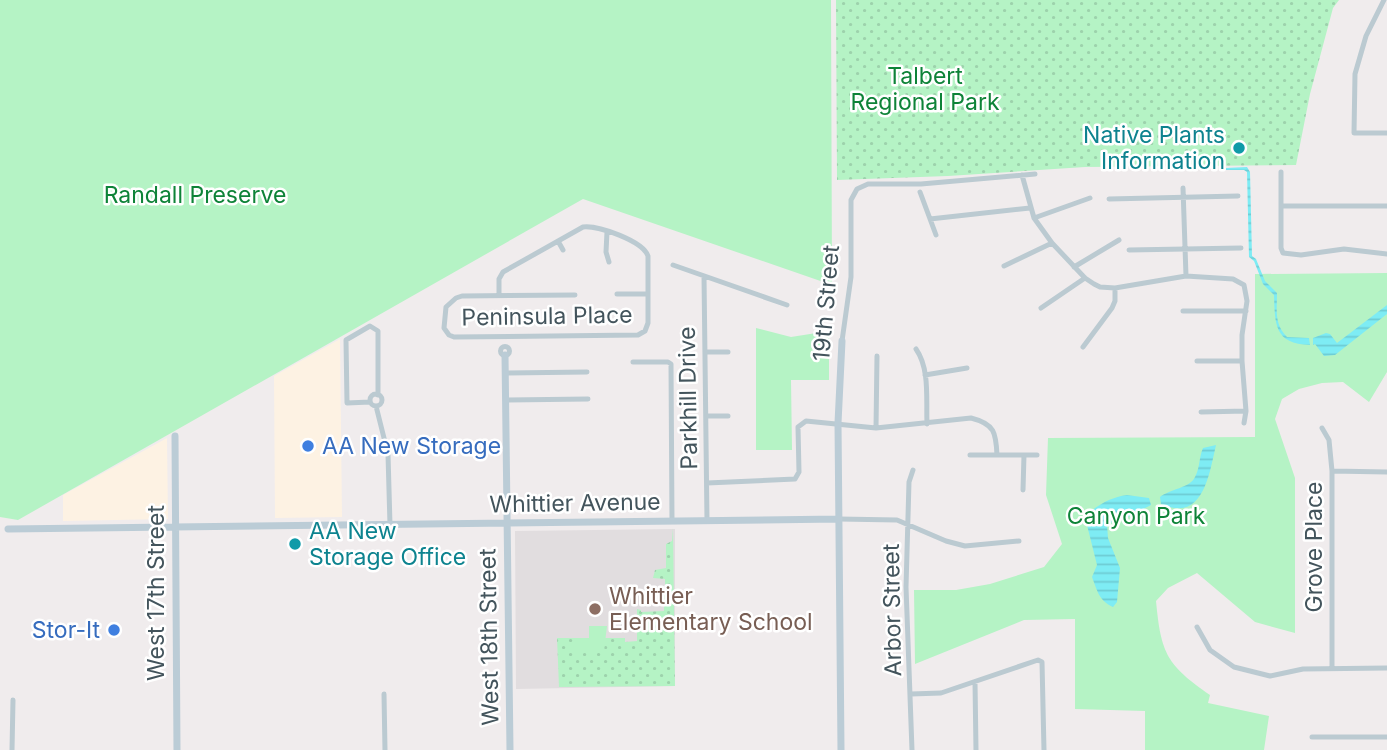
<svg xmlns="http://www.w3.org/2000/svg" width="1387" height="750" viewBox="0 0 1387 750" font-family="Inter,sans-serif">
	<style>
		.commercial { fill: #fdf2e3 }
		.education { fill: #e1dddf }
		.grass { fill: url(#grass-dots) }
		.park { fill: #b5f3c5 }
		.water { fill: url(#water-rules) }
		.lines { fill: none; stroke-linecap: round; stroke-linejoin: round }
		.street { stroke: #bbcad1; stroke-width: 5 }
		.secondary { stroke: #bbccd6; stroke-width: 7 }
		.culture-dot { fill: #0f9aa8; stroke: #fff; stroke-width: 2.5 }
		.shop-dot { fill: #3f7fe0; stroke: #fff; stroke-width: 2.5 }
		.education-dot { fill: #8d6e63; stroke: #fff; stroke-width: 2.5 }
		.labels { text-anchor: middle; stroke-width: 5; stroke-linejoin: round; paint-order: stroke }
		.park-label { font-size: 23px; fill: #0e8338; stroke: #fff }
		.culture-label { font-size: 23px; fill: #0d838f; stroke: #fff; text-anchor: end }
		.street-label { font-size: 23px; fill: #43545c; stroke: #fff }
		.shop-label { font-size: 23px; fill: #366cbe; stroke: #fff; text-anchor: start }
		.education-label { font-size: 23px; fill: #785e54; stroke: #fff; text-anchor: start }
	</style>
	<defs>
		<pattern id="grass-dots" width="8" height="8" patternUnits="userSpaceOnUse" patternTransform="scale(1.75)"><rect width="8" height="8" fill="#b5f3c5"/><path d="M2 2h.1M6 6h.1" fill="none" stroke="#9dd2ac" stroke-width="1.8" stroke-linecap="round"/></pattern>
		<pattern id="water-rules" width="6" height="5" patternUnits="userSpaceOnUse" patternTransform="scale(1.75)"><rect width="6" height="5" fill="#7eecf4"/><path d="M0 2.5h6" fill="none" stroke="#6eccd4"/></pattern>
	</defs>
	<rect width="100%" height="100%" fill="#f0eced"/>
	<path class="commercial" d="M340,339L342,517L275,518L274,376Z
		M167,438L168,519L63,521V495Z"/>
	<path class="education" d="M675,529V686L516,689L515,531Z"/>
	<path class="grass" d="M836,0H1339L1333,8L1310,94L1296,165L1085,167L948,176L837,180Z
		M673,528L675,686L559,687L557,638H575V651H604V638H625V642L637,641V609L641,610V612L664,611V604H660V589L665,588V579L653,578L655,570L666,568V544L672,541Z"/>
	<path class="park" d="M0,0H831L832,285L583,199L18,520L0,517Z
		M1387,273V372L1369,402L1343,382L1322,383L1299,389L1282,399L1275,419L1295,478V633L1255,622L1197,573L1168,588L1156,601C1161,654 1167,665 1210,695L1208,703L1269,716L1264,750H1145V711L1075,709V619L1024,620L915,664L914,590H956L990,584L1044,567L1062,544L1046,495L1048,438L1255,437V274Z
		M756,328L791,337L829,331V380H791L792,450H756Z
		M589,626H607L604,651H575V638H589Z"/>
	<path class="water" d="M1247,167L1250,172L1252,256L1256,259L1265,281L1277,293C1277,310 1274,324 1287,337L1309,338L1310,345C1274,344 1275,324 1274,295L1263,284L1254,261L1249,257L1247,172L1244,170H1226V168Z
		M1387,305V314L1335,355L1324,356L1315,344L1313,345V338L1326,333L1330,334L1337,343Z
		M1216,445C1209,475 1203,523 1161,504L1160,497C1170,489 1190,488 1195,477C1200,468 1199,457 1203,448Z
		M1127,495L1149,498L1151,505L1130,516L1107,524L1108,538L1120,568L1117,602L1113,607C1099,601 1097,590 1092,577L1097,565L1087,525L1091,511C1103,502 1113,497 1127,495Z"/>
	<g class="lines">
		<path class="street" d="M1384,0L1366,36L1355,74L1354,133H1387
			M1281,172V248L1283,253L1301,255L1344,249L1387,254
			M1022,175L1034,218L1052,243L1085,278L1094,284L1100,287L1115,288L1186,276L1233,279L1244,285L1247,301L1242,335V361L1246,411L1244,423
			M1183,188L1186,276
			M920,192L936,235
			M1109,199L1238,196
			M1281,206H1387
			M1034,218L1090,198
			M930,219L1030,208
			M607,232L606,252L609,262
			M558,241L563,250
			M1129,250L1241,248
			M673,265L787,305
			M1004,266L1052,243
			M1074,267L1119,240
			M704,276L707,521
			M617,294H648
			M499,295V279L503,272L583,227C598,225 643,241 648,256V323L645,331L638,335L454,337L449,335L444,328L446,307L456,298L462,296L575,295
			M1041,308L1085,278
			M1183,311H1246
			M842,341L851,277V200L857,189L868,184H921L1035,174
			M500.5 351a4.5 4.5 0 1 1 9 0a4.5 4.5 0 1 1-9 0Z
			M1083,347L1112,308L1115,301V288
			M916,349C930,369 926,399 927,424
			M705,352H728
			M1197,361H1242
			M633,362H668L671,364L672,521
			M505,373L587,372
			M925,375L967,368
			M370 400a6 6 0 1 1 12 0a6 6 0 1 1-12 0Z
			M506,400L588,399
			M370,402L347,403L346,340L370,326L378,331V395
			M376,406L388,454L390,525
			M1201,412L1246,411
			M706,416H728
			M876,428L877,356
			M1322,428L1329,440L1332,471V667
			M970,455H1037
			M1332,471L1387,472
			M707,483L795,479L799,472L798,427L806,421L876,428L971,418C995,424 996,433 997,455
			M1023,490L1024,455
			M839,519L897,520L946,541L965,546L1019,541
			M1197,627L1210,650L1234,667L1270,676L1303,669L1387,668
			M975,682L976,750
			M384,694L385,750
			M911,694L941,693L1038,660L1042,662L1044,750
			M1312,737H1387
			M12,750L13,700
			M912,750L906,587L909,482L913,470"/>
		<path class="secondary" d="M505,355L510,750
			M175,436L177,750
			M8,529L839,519
			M841,750L838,423L842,341"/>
	</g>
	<g class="culture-dot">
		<circle cx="1239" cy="148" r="7"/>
		<circle cx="295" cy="544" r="7"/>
	</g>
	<g class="shop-dot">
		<circle cx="308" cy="446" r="7"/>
		<circle cx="114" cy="630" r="7"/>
	</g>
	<circle class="education-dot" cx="595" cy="609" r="7"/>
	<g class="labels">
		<g class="park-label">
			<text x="925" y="84">Talbert<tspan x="925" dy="26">Regional Park</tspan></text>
			<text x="195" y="203">Randall Preserve</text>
			<text x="1136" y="524">Canyon Park</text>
		</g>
		<g class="culture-label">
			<text x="1225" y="143">Native Plants<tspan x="1225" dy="26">Information</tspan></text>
			<text x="309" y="539" text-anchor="start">AA New<tspan x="309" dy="26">Storage Office</tspan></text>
		</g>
		<g class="street-label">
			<text transform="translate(826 303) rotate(-85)" y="8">19th Street</text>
			<text transform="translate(547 316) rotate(-1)" y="8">Peninsula Place</text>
			<text transform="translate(688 398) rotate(-91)" y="8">Parkhill Drive</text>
			<text transform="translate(575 503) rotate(-1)" y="8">Whittier Avenue</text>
			<text transform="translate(1314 547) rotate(-90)" y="8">Grove Place</text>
			<text transform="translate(156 593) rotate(-90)" y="8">West 17th Street</text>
			<text transform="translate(892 610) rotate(-91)" y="8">Arbor Street</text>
			<text transform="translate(489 637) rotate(-91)" y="8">West 18th Street</text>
		</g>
		<g class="shop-label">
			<text x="322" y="454">AA New Storage</text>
			<text x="100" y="638" text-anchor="end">Stor-It</text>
		</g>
		<g class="education-label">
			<text x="609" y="604">Whittier<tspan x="609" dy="26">Elementary School</tspan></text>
		</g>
	</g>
</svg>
